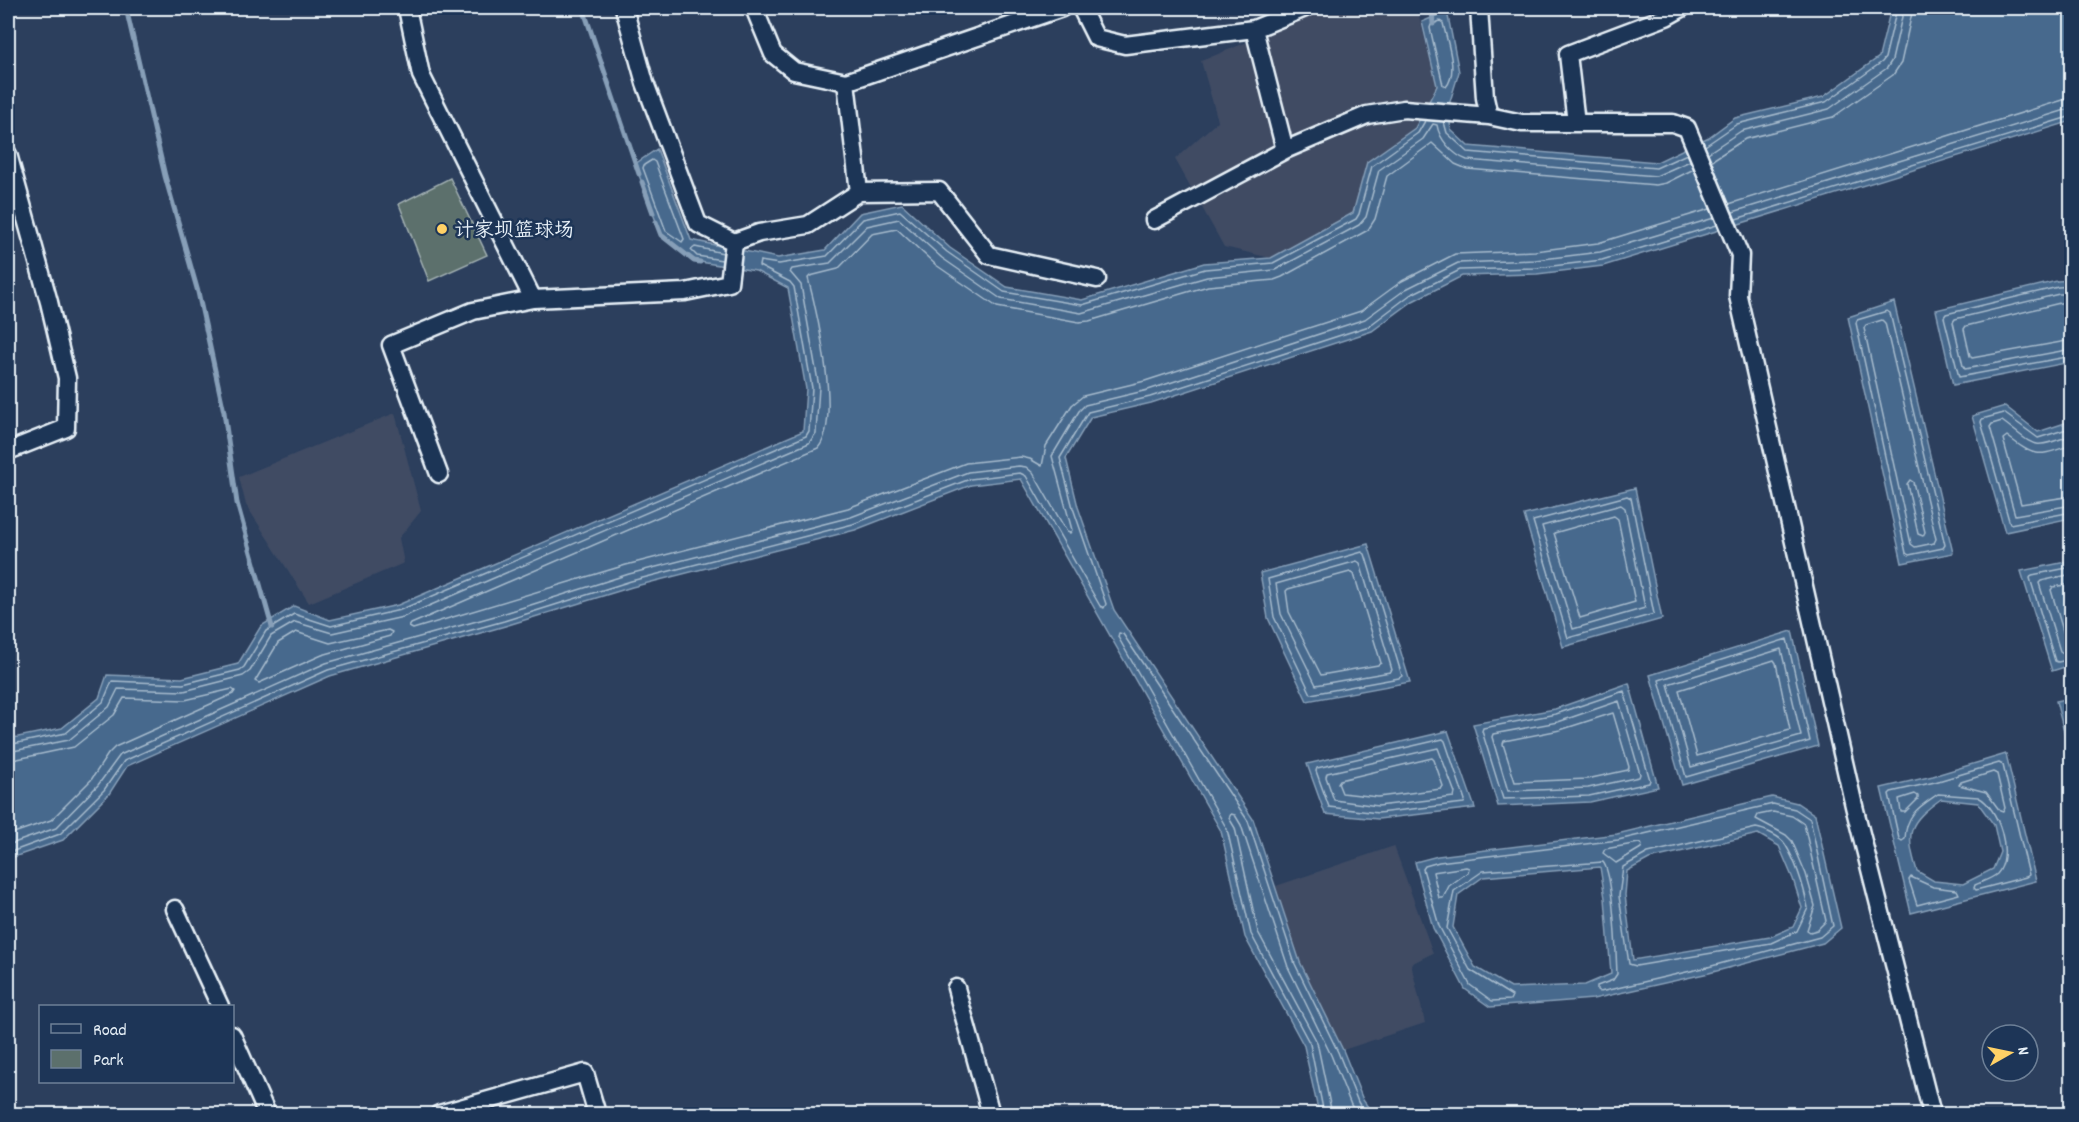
<svg xmlns="http://www.w3.org/2000/svg" width="2079" height="1122" viewBox="0 0 2079 1122" font-family="Dekko,'LXGW WenKai TC',sans-serif">
	<style>
		.built { fill: #3f4b64 }
		.green { fill: #5c706c; stroke: #a2b0b2; stroke-width: 1.5 }
		.water { fill: #46698d; stroke: #879fb8; stroke-width: 1.5; fill-rule: evenodd }
		.lines { fill: none; stroke-linecap: round; stroke-linejoin: round }
		.shore { stroke: #a7bbcd; stroke-width: 1.5 }
		.stream { stroke: #879fb8; stroke-width: 5 }
		.street-casing { stroke: #e8f1f8; stroke-width: 21 }
		.street { stroke: #1d3557; stroke-width: 16 }
		.poi-dot { fill: #ffd166; stroke: #1d3557; stroke-width: 2 }
		.labels { text-anchor: middle; stroke-width: 5; stroke-linejoin: round; paint-order: stroke }
		.poi-label { font-size: 20px; fill: #e8f1f8; stroke: #1d3557; text-anchor: start }
	</style>
	<rect width="100%" height="100%" fill="#2c3f5d"/>
	<filter id="ink" filterUnits="userSpaceOnUse"><feTurbulence type="fractalNoise" baseFrequency=".0167" numOctaves="2"/><feDisplacementMap in="SourceGraphic" scale="12" xChannelSelector="R" yChannelSelector="G"/><feConvolveMatrix kernelMatrix="1 2 1 2 8 2 1 2 1" color-interpolation-filters="sRGB"/></filter>
	<g filter="url(#ink)">
		<path class="built" d="M1330,8H1417L1437,86L1415,128L1367,162L1353,213L1271,258L1224,247L1175,159L1218,121L1201,61Z
			M395,413L421,511L399,538L404,563L309,603L246,505L239,477Z
			M1394,846L1433,953L1411,964L1425,1023L1343,1050L1300,962L1276,886Z"/>
		<path class="green" d="M450,178L487,255L429,281L399,204Z"/>
		<path class="water" d="M1891,8H2071L2072,121L1603,266L1537,274L1462,276L1413,301L1372,331L1151,403L1091,417L1066,458L1078,507L1114,610L1253,819L1300,962L1343,1050L1363,1100L1373,1114H1319L1304,1046L1245,937L1221,831L1021,479L971,485L855,530L632,587L505,626L330,676L127,766L109,794L63,840L8,859V739L62,728L99,698L107,675L182,678L238,664L261,626L294,606L330,620L398,605L803,431L806,389L788,288L756,271L694,261L661,235L635,164L657,149L691,240L778,258L825,250L860,213L902,204L950,248L1007,287L1082,300L1204,263L1271,258L1353,213L1367,162L1415,128L1437,86L1422,22L1447,11L1459,72L1448,108L1451,130L1468,146L1657,162L1709,137L1735,118L1823,97L1879,57Z
			M2071,280V362L1953,385L1936,310L2057,281Z
			M1894,302L1953,553L1902,563L1848,317Z
			M2005,406L2038,432L2065,423L2071,414V518L2005,532L1972,416Z
			M1635,488L1662,619L1563,647L1524,515Z
			M1368,544L1410,682L1307,701L1268,618L1260,573Z
			M2071,561V665L2052,671L2021,571Z
			M1792,631L1818,746L1682,785L1650,675Z
			M1629,683L1658,787L1590,802L1498,806L1473,724L1555,709Z
			M2071,698H2072L2071,758L2056,701Z
			M1448,731L1475,808L1378,819L1325,814L1307,764Z
			M2006,754L2036,881L1911,913L1881,788L1933,776ZM1941,799L1978,803L1994,825L2000,852L1993,869L1963,884L1934,881L1917,871C1905,832 1908,823 1941,799Z
			M1772,797L1797,803L1815,815L1841,928L1823,943L1709,973L1593,999L1490,1007L1465,989L1433,928L1415,862L1438,856L1617,834ZM1758,834L1779,846L1793,879L1802,908L1793,927L1770,937L1633,960L1625,895L1627,871L1649,859ZM1600,867L1605,898L1611,974L1585,985L1511,988L1475,967L1453,927L1458,895L1483,877Z"/>
		<g class="lines">
			<path class="shore" d="M1440,21L1443,23C1447,42 1459,72 1446,87L1443,85L1430,28L1431,25Z
				M1444,122L1447,133L1468,152L1656,168L1687,154
				M1705,146L1737,124L1826,102L1882,62L1885,58L1897,8
				M1708,153L1741,131L1829,109L1887,68L1892,60L1904,8
				M652,160L655,162L684,239L682,242L666,231L643,168L644,165Z
				M1711,161L1745,139L1833,117L1893,75L1901,63L1913,8
				M1694,169L1666,183L1656,185L1467,169L1455,164L1432,143L1387,176L1375,219L1368,230L1282,277L1274,280L1208,286L1089,321L1079,322L997,307L936,265L897,229L872,234L838,269L810,276L808,278C817,312 842,421 818,448L411,624L409,627L413,629L626,565L848,508L966,463L1021,457L1030,459L1042,466L1046,446L1072,405L1083,396L1145,381L1361,311L1402,281L1455,254L1535,251L1598,243L1710,209
				M1729,204L2063,100L2072,99
				M1733,212L2072,108
				M1736,219L2072,116
				M722,260L697,256L691,250L695,247L723,253
				M2072,286L2058,287L1946,314L1944,317L1959,377L2072,356
				M2072,294H2059L1955,319L1953,322L1963,366L1965,369L2072,349
				M2072,303H2060L1966,326L1964,329L1970,356L1972,358L2072,340
				M1887,311L1890,313L1945,545L1943,548L1909,555L1906,553L1856,323L1857,320Z
				M1882,320L1885,323L1936,539L1934,543L1915,547L1911,544L1864,328L1866,325Z
				M2072,425L2067,429L2038,438L2004,413L1982,419L1981,422L2010,524L2072,512
				M2072,435C2030,451 2036,446 2002,421L1992,424L1990,427L2015,515L2072,505
				M2072,445C2037,456 2037,459 2007,436L2003,439L2021,504L2072,496
				M1910,480L1913,482L1925,532L1923,536L1918,534L1907,484Z
				M1627,496L1631,498L1654,614L1568,638L1533,521Z
				M1621,505L1625,508L1645,608L1573,629L1542,526Z
				M1614,516L1618,519L1635,602L1580,618L1554,533Z
				M1362,552L1365,554L1402,676L1399,678L1311,694L1274,617L1268,579Z
				M1357,561L1360,563L1392,670L1390,672L1316,685L1281,614L1276,584Z
				M2072,567L2032,575L2030,578L2055,661L2058,662L2072,659
				M1350,572L1354,574L1381,663L1378,665L1321,675L1289,612L1286,591L1288,589Z
				M2072,574L2041,581L2039,583L2060,651L2063,653L2072,652
				M2072,584L2053,587L2051,590L2066,641L2072,643
				M388,630L392,632L390,636L322,655L259,683L255,681L278,643L296,632L330,643Z
				M1787,639L1810,741L1686,777L1659,680Z
				M1781,649L1801,736L1691,767L1668,684Z
				M1774,660L1776,663L1790,730L1697,756L1679,690Z
				M1624,691L1650,780L1649,783L1589,796L1503,799L1482,731L1483,728L1556,714Z
				M1619,701L1640,774L1639,777L1588,788L1508,791L1492,737L1493,734L1558,722Z
				M1613,713L1629,767L1628,770L1587,779L1515,782L1503,744L1504,741L1560,730Z
				M1443,739L1445,741L1465,800L1464,803L1378,813L1329,807L1316,771L1317,768Z
				M8,745L66,733L103,702L112,681L183,684L240,670L244,667L266,631L294,614L331,626L400,610L806,436L809,431L812,388L794,287L790,282L759,266L760,261L779,264L827,256L863,219L900,211L947,252L1004,292L1082,305L1205,269L1273,263L1356,219L1359,214L1372,166L1418,133L1425,121
				M1438,748L1455,793L1454,797L1378,806L1334,800L1326,777L1327,773Z
				M8,752L69,740L109,707L118,689L184,691L243,676L250,671L271,636L295,622L332,633L403,617L809,443L816,433L819,387L801,285L790,272L792,269L830,263L867,226L899,219L942,258L1001,299L1081,313L1207,277L1275,270L1359,225L1366,217L1379,170L1423,139L1433,124L1437,125C1439,139 1453,155 1467,160L1656,176L1690,161
				M1432,758L1434,760L1443,786L1441,789L1378,797L1342,793L1338,783L1340,780Z
				M8,761L74,747L114,715L124,698L185,700L232,689L235,691L233,694L115,747L108,754L91,780L51,820L8,835
				M1999,763L2003,765L2029,875L2026,877L1976,890L1974,888L1975,885C1981,882 1991,879 1997,874C2014,856 1999,807 1978,797L1938,794C1919,807 1906,814 1905,839L1902,841L1899,839L1889,794L1891,792L1935,782Z
				M1993,772L1997,774L2005,808L2003,812L2000,811L1986,792L1959,785L1961,782Z
				M1915,794L1918,796V799L1905,812H1901L1899,799Z
				M1773,804L1795,809L1810,819L1833,926L1820,937L1708,967L1600,992L1597,990V986L1613,980L1617,974C1616,953 1614,875 1603,862L1483,871L1454,891L1447,928L1470,970L1512,996L1510,1000L1492,1001L1470,985L1439,926L1423,869L1425,866L1439,862L1618,840Z
				M1773,812L1792,816L1804,824L1826,921L1817,930L1810,932L1807,930L1815,906L1806,874L1792,841L1786,835L1756,819L1758,815Z
				M1756,828C1764,829 1781,837 1785,844C1796,862 1804,888 1808,908L1797,931L1771,943L1636,966L1629,964L1619,896L1623,867L1648,853Z
				M1639,843L1642,845L1641,848L1616,863L1603,853L1605,849Z
				M8,845L56,828L98,785L120,755L326,663L502,614L629,574L851,517L968,472L1019,466L1026,467L1033,473L1067,532L1070,533L1072,530L1052,456L1079,411L1085,405L1148,390L1365,319L1406,289L1458,263L1535,260L1600,252L1714,218
				M8,853L60,834L104,790L124,761L328,670L504,621L631,581L853,524L970,479L1020,473L1026,476L1100,606L1104,608L1106,604L1073,508L1060,458L1088,412L1150,397L1369,326L1410,295L1460,270L1536,268L1602,260L1717,225
				M1466,867L1469,868L1468,872L1449,886L1443,898H1439L1433,872Z
				M1911,877L1933,887L1957,890L1959,894L1917,905L1909,880Z
				M1324,1114L1310,1044L1251,934L1227,829L1118,637L1119,633L1123,634L1248,821L1295,964L1338,1052L1358,1102L1365,1114
				M1332,1114L1317,1042L1258,932L1235,828L1229,818L1231,814L1235,815L1241,825L1288,967L1331,1055L1351,1105L1357,1114"/>
			<path class="stream" d="M126,8L165,176L198,292L224,412L237,503L272,627
				M583,8L639,174
				M1432,8L1433,24
				M642,182L653,213
				M656,222L661,235L694,261L700,262"/>
			<g class="street-casing">
				<path id="street" d="M407,8L421,75L533,299
					M624,8L645,83L698,224L734,242
					M754,8L773,54L794,71L846,82
					M1081,8L1096,38L1125,45L1254,29L1305,8
					M1479,8L1485,98L1489,116L1522,123H1673L1687,128L1740,255L1738,296L1854,806L1932,1114
					M1254,29L1285,150L1367,115L1404,109L1489,116
					M1576,123L1568,54L1666,17L1682,8
					M8,154L49,302L67,378L66,428L8,451
					M859,192L939,191L989,255L1097,279
					M1154,220L1285,150
					M439,474L391,345L473,311L533,299L685,292L729,283L734,242L759,233L808,225L859,192L846,82L1062,8
					M175,909L220,1006
					M956,988L991,1114
					M232,1035L267,1114
					M439,1114L585,1073L597,1114"/>
			</g>
			<use href="#street" class="street"/>
		</g>
	</g>
	<circle class="poi-dot" cx="442" cy="229" r="6"/>
	<g class="labels">
		<g class="poi-label">
			<text x="454" y="236">计家坝篮球场</text>
		</g>
	</g>
	<rect width="2079" height="1122" fill="none" stroke="#1d3557" stroke-width="30"/>
	<rect x="15" y="15" width="2049" height="1092" fill="none" stroke="#e8f1f8" stroke-width="2" filter="url(#ink)"/>
	<rect x="39" y="1005" width="195" height="78" fill="#1d3557" stroke="#6e8097" stroke-width="1.5"/>
	<rect x="51" y="1024" width="30" height="9" fill="#1d3557" stroke="#6e8097" stroke-width="1.5"/>
	<text x="93" y="1035" font-size="18" fill="#e8f1f8">Road</text>
	<rect x="51" y="1050" width="30" height="18" fill="#5c706c" stroke="#6e8097" stroke-width="1.5"/>
	<text x="93" y="1065" font-size="18" fill="#e8f1f8">Park</text>
	<g transform="translate(2010 1053) rotate(81)"><circle r="28" fill="#1d3557" stroke="#6e8097" stroke-width="1.5"/>
	<path d="M0-4.5L10 22L0 15L-10 22Z" fill="#ffd166"/>
	<text y="-9" font-size="16" font-weight="bold" text-anchor="middle" fill="#e8f1f8">N</text>
	</g>
</svg>
